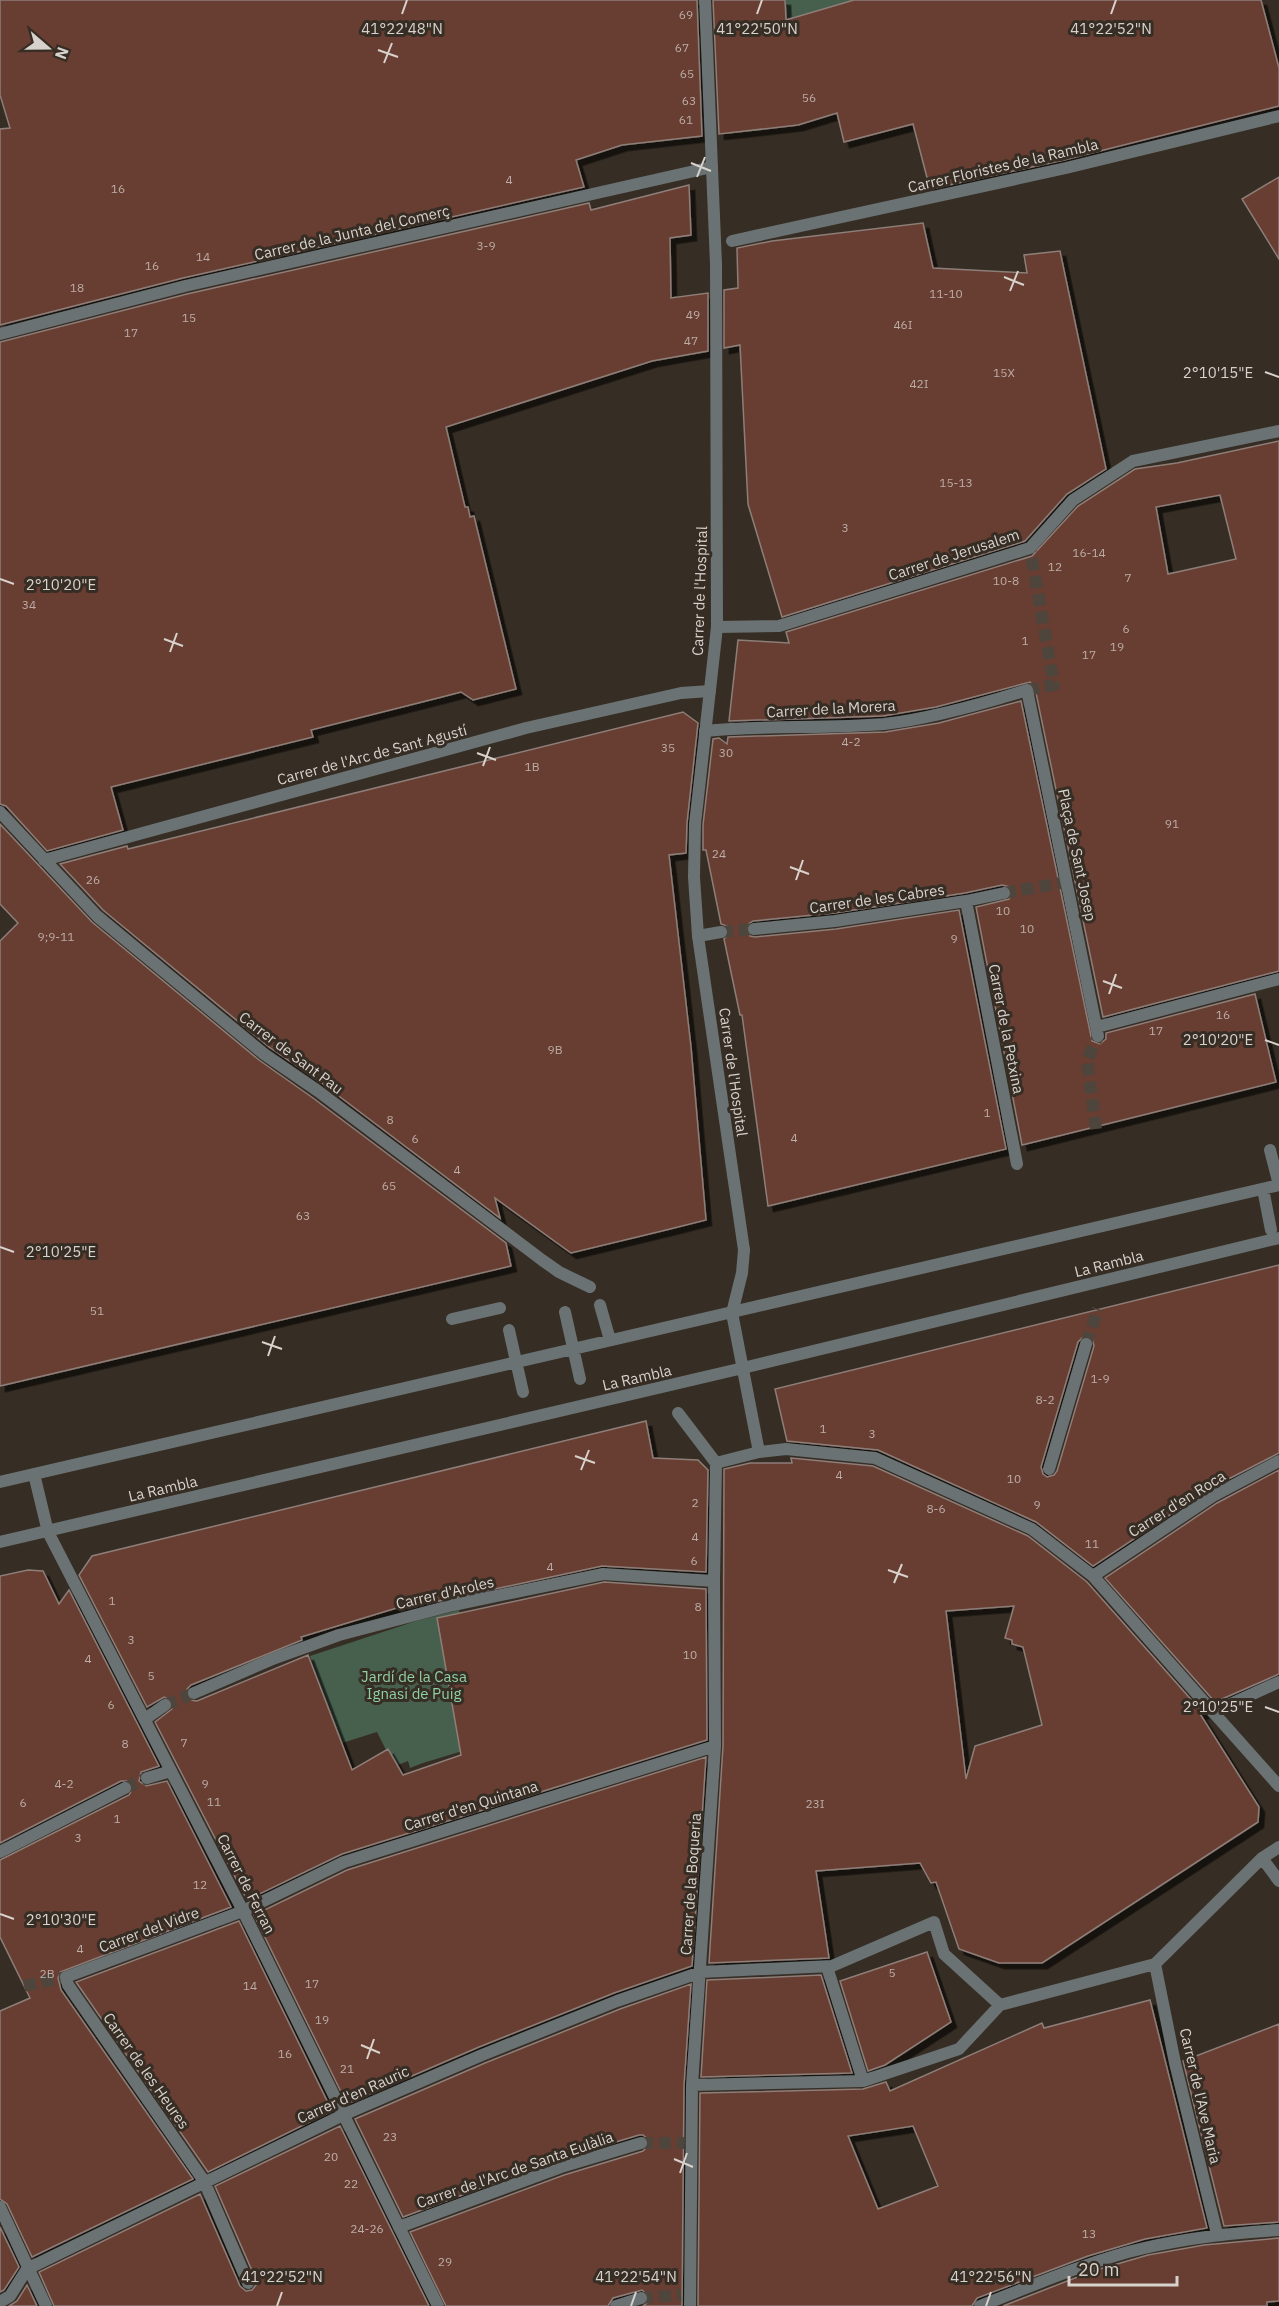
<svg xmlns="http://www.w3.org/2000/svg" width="1279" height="2306" viewBox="0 0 1279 2306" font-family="'IBM Plex Sans',sans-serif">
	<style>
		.green { fill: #475f4d }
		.building { fill: #673e30; stroke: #8e7e79; stroke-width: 1.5; fill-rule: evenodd; filter: url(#shadow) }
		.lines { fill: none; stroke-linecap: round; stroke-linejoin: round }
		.pedestrian-tunnel { stroke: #4e463d; stroke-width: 12; stroke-dasharray: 12 6; stroke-linecap: butt }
		.pedestrian { stroke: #6a7273; stroke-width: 12 }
		.minor { stroke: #6a7273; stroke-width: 12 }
		.tertiary { stroke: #6a7273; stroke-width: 12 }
		.ticks { fill: none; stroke: #d8d2cd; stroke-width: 2 }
		.labels { text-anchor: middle; stroke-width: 6; stroke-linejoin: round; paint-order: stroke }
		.number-label { font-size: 12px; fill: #bcada6 }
		.street-label { font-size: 15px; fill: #d8d2cd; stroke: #362d24 }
		.park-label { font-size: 15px; fill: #8fd0a2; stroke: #362d24 }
		.ticks-label { font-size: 15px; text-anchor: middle; fill: #d8d2cd; stroke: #362d24; stroke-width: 6; stroke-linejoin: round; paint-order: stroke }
	</style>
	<defs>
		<filter id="shadow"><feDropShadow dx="5.5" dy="5.5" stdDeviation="0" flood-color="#0009"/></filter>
	</defs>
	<rect width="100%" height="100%" fill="#362d24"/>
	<path class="green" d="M786,0H854L786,20Z
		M459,1610L474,1679L502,1739L423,1763L410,1768L408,1761L398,1765L388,1749L386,1750L377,1732L342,1743L310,1656L416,1621Z"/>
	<path class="building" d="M0,0H697L702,136L622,145L576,160L584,187L183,278L0,325V129L10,128L0,95Z
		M713,0H785L786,20L854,0H1261L1279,68V106L1064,160L930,189L913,124L844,142L837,113L798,125L719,134Z
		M1279,177V259L1242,199Z
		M689,185L691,235L670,238L671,298L708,293V351L652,361L446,427L465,507H468L470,517L474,516L516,689L473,700L461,692L438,698L311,730L313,737L111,787L123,830L47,851L6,806L0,804V342L187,294L589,203L591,210Z
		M923,223L933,268L1027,273L1024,255L1060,251L1106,469L1067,494L1025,541L782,617L748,504L740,345L724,348V290L738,288L737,248L772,241Z
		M1279,441V971L1103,1017L1035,688L1030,682L936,707L883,716L729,721L738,640L789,643L786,632L1032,556L1078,506L1135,469L1177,463ZM1220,495L1236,559L1168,574L1156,507Z
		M1021,701L1092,1041L1100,1044L1106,1039V1033L1255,994L1276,1082L1022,1145L976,907L1009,899L1012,892L1010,887L1002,885L965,893L834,913L753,921L747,925L746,930L750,936L755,937L836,929L959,910L1006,1149L768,1206L742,1015H740L724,939L728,935L729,930L727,926L721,924L706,850H703V825L713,739L719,738L727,744L728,737L885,732L939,723Z
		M683,712L698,723L687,823L686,853L669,855L691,1047L706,1220L666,1230L571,1253L495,1198L500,1218L323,1084L269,1047L103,910L60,864L127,846L128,849Z
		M0,824L92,922L259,1060L313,1098L506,1243L511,1266L0,1386V941L18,923L0,904Z
		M1279,1265V1453L1209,1489L1093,1566L1036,1522L878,1450L787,1441L775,1389ZM1084,1336L1092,1338L1094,1346L1057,1471L1054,1475L1047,1477L1043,1474L1041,1467L1078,1342Z
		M646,1421L653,1458L698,1460L708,1470L706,1572L602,1566L434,1602L433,1597L301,1637L302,1640L191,1685L187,1689L186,1696L190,1700L197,1701L308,1655L352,1770L388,1749L403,1775L461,1755L437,1618L604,1582L706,1589L707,1740L342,1854L247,1900L155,1722L172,1709V1701L164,1697L147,1707L79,1575L92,1556Z
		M791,1458L873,1466L1028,1536L1087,1582L1203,1713L1200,1714L1259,1807L1258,1822L1042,1963H999L959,1949L936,1882L931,1883L920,1863L816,1871L829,1958L709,1963L723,1746L724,1469L750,1463H792ZM1014,1606L1005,1638L1012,1640V1644L1023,1647L1042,1725L975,1746L966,1779L946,1611Z
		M1279,1470V1674L1215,1702L1105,1578L1217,1503Z
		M28,1570L43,1571L59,1604L69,1590L159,1766L141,1772L139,1781L146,1786L167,1781L231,1907L60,1972L58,1978L61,1990L193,2179L32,2257L7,2204L0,2199V2011L30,1998L0,1937V1860L129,1795L133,1788L129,1781H121L0,1843V1576Z
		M706,1757L692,1966L614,1993L479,2047L347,2104L254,1915L347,1870Z
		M239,1921L332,2111L208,2172L76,1982Z
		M927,1952L951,2022L885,2065L868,2071L840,1981Z
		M821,1975L852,2073L701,2077L707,1980Z
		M691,1984L684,2085L682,2306H643L647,2303L649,2296L642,2290L613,2298L608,2306H446L410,2232L564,2175L643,2151L649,2145V2140L643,2135H639L559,2159L403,2217L355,2119L485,2063L620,2009Z
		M1150,2000L1207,2228L1145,2239L1088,2256L977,2298L972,2306H698L700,2093L863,2089L886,2082L890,2091L1042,2023L1044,2028ZM913,2126L938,2186L878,2209L848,2136Z
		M1279,2024V2222L1224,2226L1183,2061Z
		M340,2126L429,2306H54L39,2272L200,2194L240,2286L246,2291L252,2290L256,2285V2280L215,2186Z
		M0,2227L19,2267L4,2290L0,2292Z
		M1279,2238V2301L1267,2302V2306H1003L1093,2271L1148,2255L1204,2245Z
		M27,2285L37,2306H9L17,2301Z"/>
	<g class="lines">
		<path class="pedestrian-tunnel" d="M1027,690L1054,685L1030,548
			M1004,893L1061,883
			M721,932L754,929
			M1096,1129L1087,1060L1098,1036
			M1086,1344L1098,1309
			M165,1705L194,1693
			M125,1788L147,1778
			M24,1986L66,1977
			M641,2143H684
			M641,2298L681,2295"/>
		<path class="pedestrian" d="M732,241L1066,168L1279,116
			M717,627L779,626L1030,548L1073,500L1133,461L1279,431
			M705,731C764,725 824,729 884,724C930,719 982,704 1027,690L1098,1036
			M44,860L526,728L681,693L710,691
			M966,901L1017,1164
			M754,929L835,921L966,901L1004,893
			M698,936L721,932
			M1097,1027L1279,979
			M1270,1150L1279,1185
			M1263,1189L1271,1230
			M600,1305L610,1340
			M565,1312L580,1379
			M509,1330L523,1392
			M678,1413L716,1463L714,1581L715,1746L692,2085L690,2306
			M1049,1469L1086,1344
			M0,1482L1279,1185
			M1093,1576L1213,1496L1279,1461
			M1279,1682L1213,1712L1279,1786
			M194,1693L275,1658L339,1635L453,1605L603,1574L714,1581
			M145,1719L165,1705
			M147,1778L171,1771
			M0,1852L125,1788
			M1262,1858L1279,1881
			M1155,1964L1175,2063L1217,2234
			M827,1967L863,2081
			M692,2085L863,2081L959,2049L1000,2005L1155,1964L1262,1858L1279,1847
			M0,2207L46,2306
			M399,2227L561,2167L641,2143
			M27,2269L345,2114L482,2055L617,2001L701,1972L832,1966L934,1922L944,1954L1000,2005
			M248,2283L204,2181L68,1985L66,1977L243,1911L344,1862L715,1746
			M0,2302L10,2296L27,2269
			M616,2306L641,2298
			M980,2306C1029,2287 1078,2266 1128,2252C1177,2239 1228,2233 1279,2230"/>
		<path class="minor" d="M0,334L185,286L712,167
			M0,812L97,916L264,1054L318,1091L542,1260L559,1272L590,1287
			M744,1250L742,1273L732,1313L759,1452
			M452,1319L500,1308
			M716,1463L759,1452L786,1449L875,1458L1032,1529L1093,1576L1213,1712
			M34,1474L48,1532L243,1911L438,2306
			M0,1542L743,1368L1279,1238"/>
		<path class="tertiary" d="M705,0L716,264L717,627L695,824L694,877L698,936L744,1250"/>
	</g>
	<path class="ticks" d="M402,14L407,0M757,14L762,0M1111,14L1116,0M378,50L398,57M384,63L392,43M691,163L711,171M697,177L705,157M1004,277L1024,285M1010,291L1018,271M1265,372L1279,377M0,579L14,584M164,639L183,646M170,652L177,633M477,753L496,760M483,766L490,747M790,867L809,874M796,880L803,860M1103,981L1122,988M1109,994L1116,974M1265,1040L1279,1045M0,1247L14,1252M262,1342L282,1349M268,1356L275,1336M575,1456L595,1463M581,1470L589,1450M888,1570L908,1577M894,1583L902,1564M1265,1707L1279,1712M0,1914L14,1919M361,2045L380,2053M367,2059L374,2039M674,2159L693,2167M680,2173L687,2153M277,2306L282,2292M631,2306L636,2292M986,2306L991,2292"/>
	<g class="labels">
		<g class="number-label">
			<text x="686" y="19">69</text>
			<text x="682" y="52">67</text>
			<text x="687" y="78">65</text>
			<text x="809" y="102">56</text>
			<text x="689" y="105">63</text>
			<text x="686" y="124">61</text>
			<text x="509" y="184">4</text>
			<text x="118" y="193">16</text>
			<text x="486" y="250">3-9</text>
			<text x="203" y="261">14</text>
			<text x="152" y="270">16</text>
			<text x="77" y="292">18</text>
			<text x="946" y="298">11-10</text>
			<text x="693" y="319">49</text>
			<text x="189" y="322">15</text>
			<text x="903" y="329">46I</text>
			<text x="131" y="337">17</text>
			<text x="691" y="345">47</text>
			<text x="1004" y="377">15X</text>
			<text x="919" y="388">42I</text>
			<text x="956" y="487">15-13</text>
			<text x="845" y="532">3</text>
			<text x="1089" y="557">16-14</text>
			<text x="1055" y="571">12</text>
			<text x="1128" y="582">7</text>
			<text x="1006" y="585">10-8</text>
			<text x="29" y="609">34</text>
			<text x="1126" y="633">6</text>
			<text x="1025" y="645">1</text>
			<text x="1117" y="651">19</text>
			<text x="1089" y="659">17</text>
			<text x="851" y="746">4-2</text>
			<text x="668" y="752">35</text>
			<text x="726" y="757">30</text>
			<text x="532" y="771">1B</text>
			<text x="1172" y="828">91</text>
			<text x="719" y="858">24</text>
			<text x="93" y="884">26</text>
			<text x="1003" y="915">10</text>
			<text x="1027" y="933">10</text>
			<text x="56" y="941">9;9-11</text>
			<text x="954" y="943">9</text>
			<text x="1223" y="1019">16</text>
			<text x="1156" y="1035">17</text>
			<text x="555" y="1054">9B</text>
			<text x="987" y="1117">1</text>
			<text x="390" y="1124">8</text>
			<text x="794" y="1142">4</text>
			<text x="415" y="1143">6</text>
			<text x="457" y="1174">4</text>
			<text x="389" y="1190">65</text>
			<text x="303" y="1220">63</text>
			<text x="97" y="1315">51</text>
			<text x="1100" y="1383">1-9</text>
			<text x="1045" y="1404">8-2</text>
			<text x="823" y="1433">1</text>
			<text x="872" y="1438">3</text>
			<text x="839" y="1479">4</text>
			<text x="1014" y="1483">10</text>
			<text x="695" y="1507">2</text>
			<text x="1037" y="1509">9</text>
			<text x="936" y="1513">8-6</text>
			<text x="695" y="1541">4</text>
			<text x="1092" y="1548">11</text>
			<text x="694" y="1565">6</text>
			<text x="550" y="1571">4</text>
			<text x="112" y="1605">1</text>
			<text x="698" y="1611">8</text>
			<text x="131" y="1644">3</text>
			<text x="690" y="1659">10</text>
			<text x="88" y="1663">4</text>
			<text x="151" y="1680">5</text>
			<text x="111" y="1709">6</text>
			<text x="184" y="1747">7</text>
			<text x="125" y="1748">8</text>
			<text x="64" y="1788">4-2</text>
			<text x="205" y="1788">9</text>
			<text x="214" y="1806">11</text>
			<text x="23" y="1807">6</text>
			<text x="815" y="1808">23I</text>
			<text x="117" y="1823">1</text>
			<text x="78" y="1842">3</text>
			<text x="200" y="1889">12</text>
			<text x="80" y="1953">4</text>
			<text x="892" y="1977">5</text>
			<text x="47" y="1978">2B</text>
			<text x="312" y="1988">17</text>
			<text x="250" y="1990">14</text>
			<text x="322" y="2024">19</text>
			<text x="285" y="2058">16</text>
			<text x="347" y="2073">21</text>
			<text x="390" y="2141">23</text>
			<text x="331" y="2161">20</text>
			<text x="351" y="2188">22</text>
			<text x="367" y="2233">24-26</text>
			<text x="1089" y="2238">13</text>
			<text x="445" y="2266">29</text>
		</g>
		<g class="street-label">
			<text transform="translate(1003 166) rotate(-13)" y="5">Carrer Floristes de la Rambla</text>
			<text transform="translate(352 233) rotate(-13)" y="5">Carrer de la Junta del Comerç</text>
			<text transform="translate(954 555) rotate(-18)" y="5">Carrer de Jerusalem</text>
			<text transform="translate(700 591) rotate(-88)" y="5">Carrer de l'Hospital</text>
			<text transform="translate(831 709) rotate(-3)" y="5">Carrer de la Morera</text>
			<text transform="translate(372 755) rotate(-15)" y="5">Carrer de l'Arc de Sant Agustí</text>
			<text transform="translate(1077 855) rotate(78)" y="5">Plaça de Sant Josep</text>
			<text transform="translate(877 899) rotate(-8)" y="5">Carrer de les Cabres</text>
			<text transform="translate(1006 1029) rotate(79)" y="5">Carrer de la Petxina</text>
			<text transform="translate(291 1053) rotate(37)" y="5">Carrer de Sant Pau</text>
			<text transform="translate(733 1072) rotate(82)" y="5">Carrer de l'Hospital</text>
			<text transform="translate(1109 1264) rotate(-14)" y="5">La Rambla</text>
			<text transform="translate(637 1378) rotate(-13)" y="5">La Rambla</text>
			<text transform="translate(163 1489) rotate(-13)" y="5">La Rambla</text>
			<text transform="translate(1177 1504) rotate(-32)" y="5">Carrer d'en Roca</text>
			<text transform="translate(445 1593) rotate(-13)" y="5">Carrer d'Aroles</text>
			<text transform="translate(471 1806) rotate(-17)" y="5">Carrer d'en Quintana</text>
			<text transform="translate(246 1884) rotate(63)" y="5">Carrer de Ferran</text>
			<text transform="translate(691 1884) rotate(-86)" y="5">Carrer de la Boqueria</text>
			<text transform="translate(149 1930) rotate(-20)" y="5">Carrer del Vidre</text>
			<text transform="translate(146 2071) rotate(55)" y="5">Carrer de les Heures</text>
			<text transform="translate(353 2095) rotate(-24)" y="5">Carrer d'en Rauric</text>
			<text transform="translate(1200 2096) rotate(77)" y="5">Carrer de l'Ave Maria</text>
			<text transform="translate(515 2170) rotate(-19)" y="5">Carrer de l'Arc de Santa Eulàlia</text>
		</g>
		<g class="park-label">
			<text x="414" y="1682">Jardí de la Casa<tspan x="414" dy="17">Ignasi de Puig</tspan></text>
		</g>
	</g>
	<g class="ticks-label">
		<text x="1111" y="34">41°22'52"N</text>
		<text x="402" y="34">41°22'48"N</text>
		<text x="757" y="34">41°22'50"N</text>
		<text x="1218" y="378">2°10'15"E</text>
		<text x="61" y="590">2°10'20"E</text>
		<text x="1218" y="1045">2°10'20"E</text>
		<text x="61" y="1257">2°10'25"E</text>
		<text x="1218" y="1712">2°10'25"E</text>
		<text x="61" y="1925">2°10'30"E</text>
		<text x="282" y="2282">41°22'52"N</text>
		<text x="636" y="2282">41°22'54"N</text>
		<text x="991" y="2282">41°22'56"N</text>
	</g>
	<g transform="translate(48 48) rotate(110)" stroke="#362d24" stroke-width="4.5" paint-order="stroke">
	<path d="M0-4.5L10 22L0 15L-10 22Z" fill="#d8d2cd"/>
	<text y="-9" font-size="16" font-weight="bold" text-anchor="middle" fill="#d8d2cd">N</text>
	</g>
	<path d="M1069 2276v9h108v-9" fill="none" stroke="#d8d2cd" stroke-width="3"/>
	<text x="1078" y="2276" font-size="18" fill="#d8d2cd" stroke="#362d24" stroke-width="4.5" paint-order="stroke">20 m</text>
</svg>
